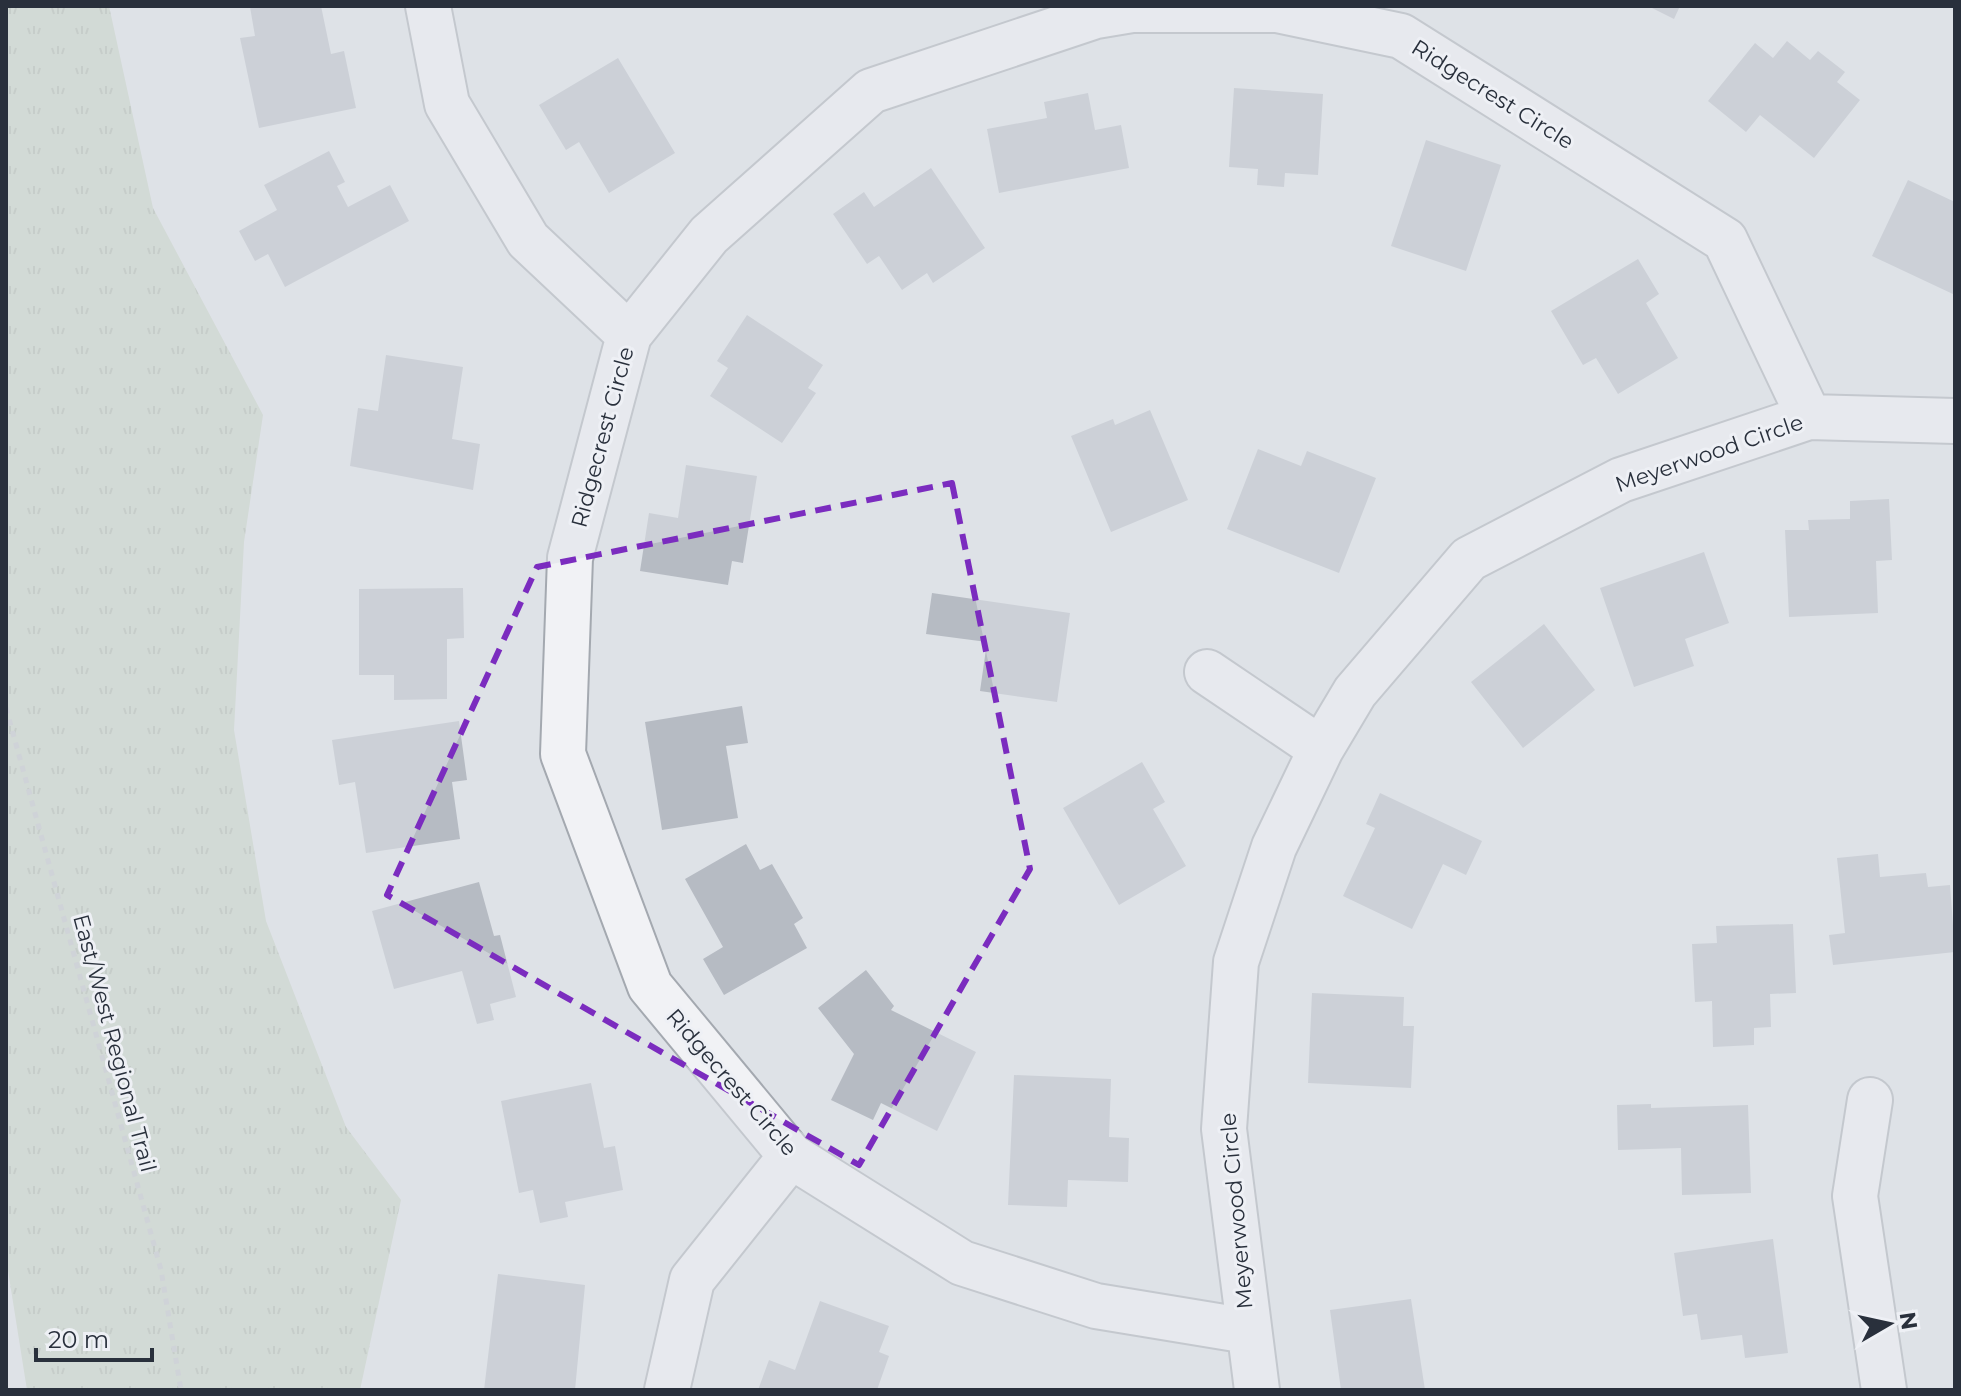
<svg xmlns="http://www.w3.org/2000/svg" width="1961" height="1396" viewBox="0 0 1961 1396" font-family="Montserrat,sans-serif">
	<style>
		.grass { fill: url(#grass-tufts) }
		.building { fill: #b6bbc3 }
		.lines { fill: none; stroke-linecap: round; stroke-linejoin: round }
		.minor-casing { stroke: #a4a9b0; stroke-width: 48 }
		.path { stroke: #bdc0c5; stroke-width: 5; stroke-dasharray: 6 6; stroke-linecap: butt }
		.minor { stroke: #f1f2f5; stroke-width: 44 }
		.marked { fill: none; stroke: #7b2cbf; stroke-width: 6; stroke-dasharray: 16 10; stroke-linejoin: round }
		.labels { text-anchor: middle; stroke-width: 6; stroke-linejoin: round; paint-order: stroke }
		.street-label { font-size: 22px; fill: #29303c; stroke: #eef0f5 }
	</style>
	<defs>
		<pattern id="grass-tufts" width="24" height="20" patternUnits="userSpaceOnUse" patternTransform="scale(2)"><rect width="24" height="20" fill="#c4d0c0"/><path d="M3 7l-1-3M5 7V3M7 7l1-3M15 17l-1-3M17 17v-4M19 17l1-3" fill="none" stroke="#a8b3a6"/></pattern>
	</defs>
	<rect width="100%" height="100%" fill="#dee2e7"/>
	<path class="grass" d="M6,6H109L153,208L263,415L244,542L234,730L266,921L346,1127L401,1200L360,1390H27L6,1258Z"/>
	<path class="building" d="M321,6L331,54L344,51L356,108L259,128L240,38L255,36L250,7Z
		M1648,6H1680L1674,19Z
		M1787,41L1810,60L1818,51L1845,72L1837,82L1860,100L1814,158L1760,115L1746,132L1708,101L1755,43L1773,58Z
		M618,58L675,153L609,193L579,142L566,150L539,105Z
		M1234,88L1323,94L1318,175L1285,173L1284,187L1257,185L1258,169L1229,167Z
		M1088,93L1095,130L1121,125L1129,168L999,193L987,129L1047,118L1044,102Z
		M1426,140L1501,165L1466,271L1391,246Z
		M329,151L345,182L337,186L348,207L390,185L409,221L285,287L268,254L255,261L239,231L277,210L264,185Z
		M931,168L985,248L933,283L927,273L902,290L879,256L867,264L833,214L864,192L874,207Z
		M1908,180L1955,202V295L1872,256Z
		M1638,259L1659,294L1646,303L1678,358L1618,394L1596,358L1583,365L1551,311Z
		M747,315L823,365L808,388L816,393L782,443L710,396L728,368L717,361Z
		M386,355L463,367L452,439L480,444L473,490L350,466L358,408L378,411Z
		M1150,410L1188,500L1111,532L1071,436L1113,419L1115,425Z
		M1258,449L1301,466L1307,451L1376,478L1339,573L1227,529Z
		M686,465L757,476L743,563L732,561L728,585L640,571L649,513L678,518Z
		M1889,499L1892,560L1876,561L1878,613L1789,617L1785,530H1809L1808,520L1850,519V501Z
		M1704,552L1729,623L1685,639L1694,666L1634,687L1600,588Z
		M463,588L464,638L447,639V699L394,700V675H359V589Z
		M932,593L1070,613L1057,702L980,691L987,642L926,634Z
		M1544,624L1595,690L1523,748L1471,682Z
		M742,706L748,743L726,746L738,818L662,830L645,722Z
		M459,721L467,780L452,782L460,839L366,853L355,782L339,785L332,740Z
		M1142,762L1165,802L1153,809L1186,866L1119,905L1063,808Z
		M1380,793L1482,841L1466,875L1443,864L1412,929L1343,896L1375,828L1366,824Z
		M746,844L760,870L772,864L803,918L794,924L807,948L724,995L703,959L723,947L685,879Z
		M1878,854L1880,877L1926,873L1928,887L1950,885L1955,952L1833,965L1829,935L1845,933L1837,858Z
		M479,882L494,936L500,935L516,997L490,1004L494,1020L477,1024L462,971L394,989L372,911Z
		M1793,924L1796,993L1770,994L1771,1027L1754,1028V1045L1713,1047L1712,1001L1695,1002L1692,944L1717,943L1716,926Z
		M866,970L894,1006L891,1010L976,1052L937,1131L881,1103L873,1120L831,1100L854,1054L818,1008Z
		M1312,993L1404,997L1403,1026H1414L1411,1088L1308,1083Z
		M1014,1075L1111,1079L1109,1137L1129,1138L1128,1182L1068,1180L1067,1207L1008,1205Z
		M591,1083L604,1148L615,1146L623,1190L565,1202L568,1217L540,1223L533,1190L519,1193L501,1101Z
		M1651,1104V1108L1748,1105L1751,1193L1682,1195L1681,1148L1618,1150L1617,1105Z
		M1773,1239L1788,1353L1745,1358L1742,1335L1701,1340L1697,1314L1683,1316L1674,1253Z
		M498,1274L585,1285L575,1390H484Z
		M1411,1299L1425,1390H1341L1330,1310Z
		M820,1301L889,1326L879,1352L889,1356L877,1390H758L769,1360L795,1370Z"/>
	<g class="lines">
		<g class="minor-casing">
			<path id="minor" d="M428,6L447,104L528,240L629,335
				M1207,672L1321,749
				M1870,1100L1855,1196L1884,1390
				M1248,1331L1096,1306L962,1263L791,1156L650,986L563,754L570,558L629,335L709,235L871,91L1096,16L1132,10H1277L1401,36L1725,240L1809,417
				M667,1390L692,1280L791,1156
				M1257,1390L1224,1129L1236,962L1274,847L1321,749L1355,692L1469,559L1621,480L1809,417L1955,421"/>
		</g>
		<path class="path" d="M6,708L161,1270L181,1390"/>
		<use href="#minor" class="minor"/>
	</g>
	<path d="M0 0H1961V1396H0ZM952,483L1030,869L859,1165L387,895L537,567Z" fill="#dee2e7" fill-opacity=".55" fill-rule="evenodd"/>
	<path class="marked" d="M952,483L1030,869L859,1165L387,895L537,567Z"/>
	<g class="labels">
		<g class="street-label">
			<text transform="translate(1493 94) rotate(32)" y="8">Ridgecrest Circle</text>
			<text transform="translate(602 437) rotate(-75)" y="8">Ridgecrest Circle</text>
			<text transform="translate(1709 453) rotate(-19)" y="8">Meyerwood Circle</text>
			<text transform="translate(115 1043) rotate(75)" y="8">East/West Regional Trail</text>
			<text transform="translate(732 1082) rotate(49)" y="8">Ridgecrest Circle</text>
			<text transform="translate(1236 1211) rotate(-95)" y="8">Meyerwood Circle</text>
		</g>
	</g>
	<rect width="1961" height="1396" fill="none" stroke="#29303c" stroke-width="16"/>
	<g transform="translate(1889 1324) rotate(81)" stroke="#eef0f5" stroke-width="6" paint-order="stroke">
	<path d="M0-6L14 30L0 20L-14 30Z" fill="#29303c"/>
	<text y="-12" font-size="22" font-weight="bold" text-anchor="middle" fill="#29303c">N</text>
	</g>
	<path d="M36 1348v12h116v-12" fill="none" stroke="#29303c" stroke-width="4"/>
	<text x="48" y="1348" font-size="24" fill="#29303c" stroke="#eef0f5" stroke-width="6" paint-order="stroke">20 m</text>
</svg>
